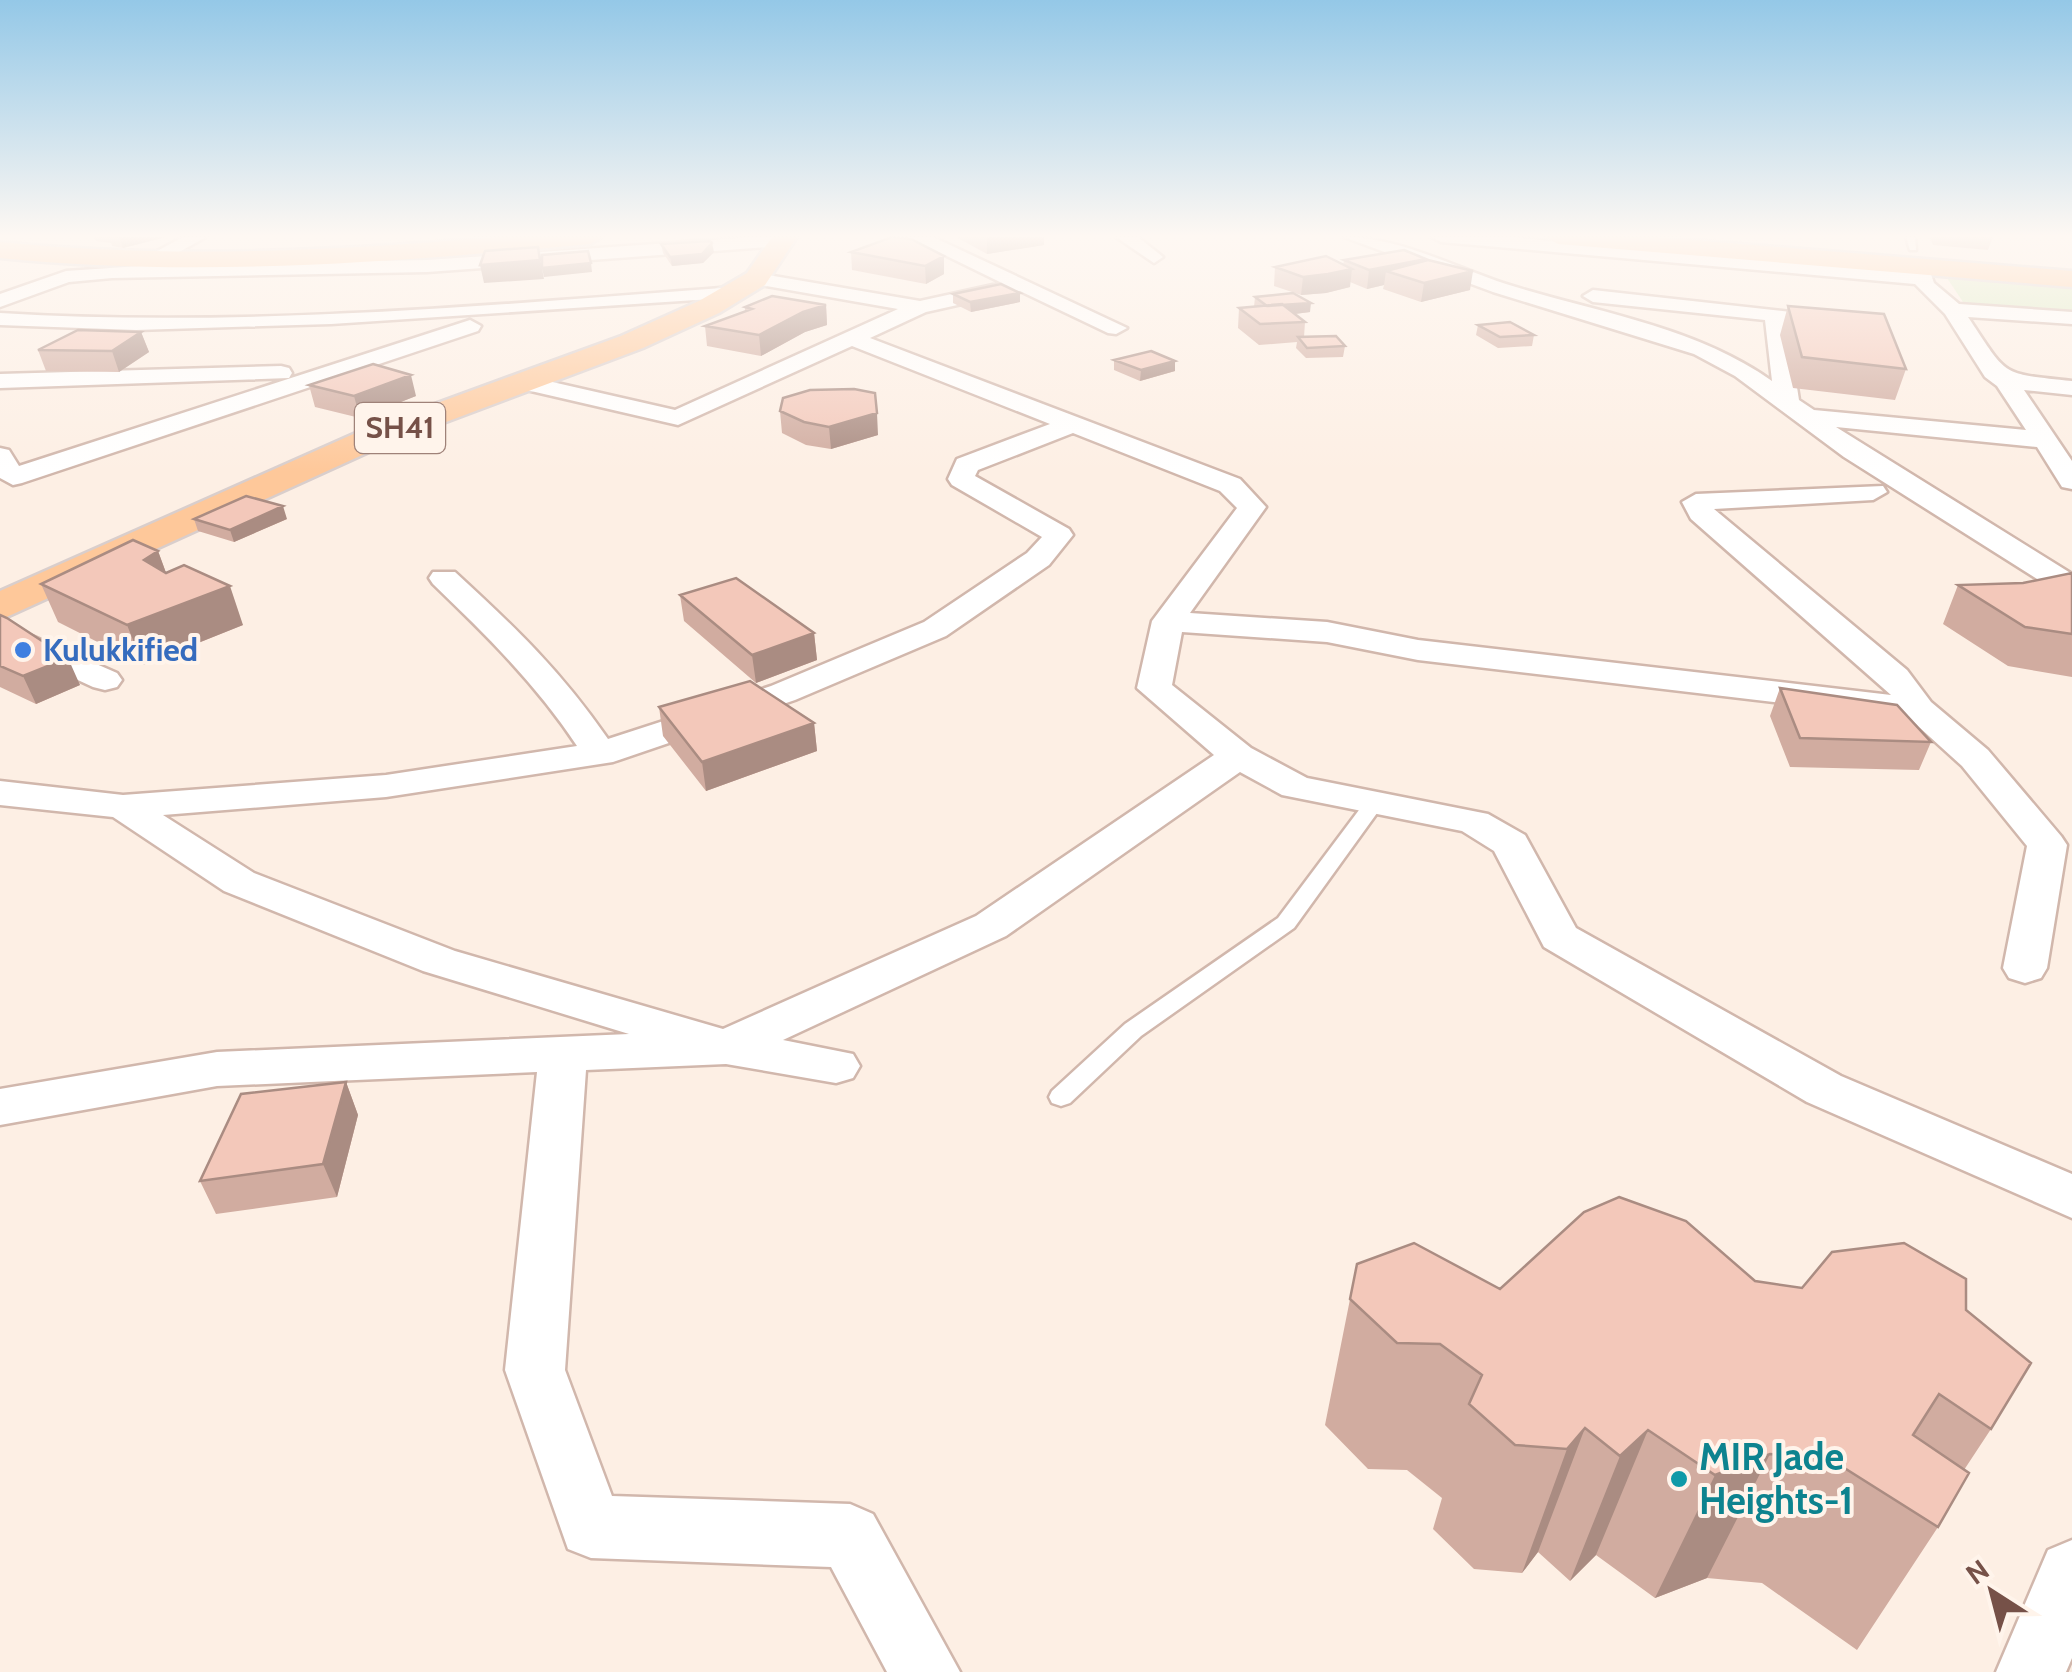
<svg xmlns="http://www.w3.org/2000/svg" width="2072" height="1672" viewBox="0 0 2072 1672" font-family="Cabin,sans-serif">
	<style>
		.green { fill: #d9ebc2 }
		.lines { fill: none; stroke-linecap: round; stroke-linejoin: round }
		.service-casing { stroke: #d1b7ac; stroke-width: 5 }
		.minor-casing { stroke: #d1b7ac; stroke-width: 5 }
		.primary-casing { stroke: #d9cecc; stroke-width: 5 }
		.service { fill: #fff; fill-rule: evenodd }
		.minor { fill: #fff; fill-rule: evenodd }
		.primary { fill: #fec89a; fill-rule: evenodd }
		.wall { fill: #d1aca0 }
		.shaded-wall { fill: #aa8c82 }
		.building { fill: #f3c8ba; stroke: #aa8c82; stroke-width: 2.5 }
		.shop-dot { fill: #3f7fe0; stroke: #fff4eb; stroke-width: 4 }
		.culture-dot { fill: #0f9aa8; stroke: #fff4eb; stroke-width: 4 }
		.labels { text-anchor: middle; stroke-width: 8; stroke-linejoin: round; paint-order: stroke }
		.shield { fill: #fff4eb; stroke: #9f8279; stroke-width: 2.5 }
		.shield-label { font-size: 30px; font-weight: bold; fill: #765148 }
		.shop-label { font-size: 32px; font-weight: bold; fill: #366cbe; stroke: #fff4eb; text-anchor: start }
		.near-culture-label { font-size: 38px; font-weight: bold; fill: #0d838f; stroke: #fff4eb; text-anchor: start }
	</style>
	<rect width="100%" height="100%" fill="#fdefe4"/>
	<path class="green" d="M1947,278L2072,287V312L1965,305Z"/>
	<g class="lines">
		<g class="service-casing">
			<path id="service" d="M1906,237H1915L1916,250H1910Z
				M1375,796L1385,802L1294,928L1141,1036L1070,1103L1061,1106L1052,1103L1049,1097L1052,1091L1125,1024L1278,918L1368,798Z"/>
		</g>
		<g class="minor-casing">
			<path id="minor" d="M183,237H206L156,265L427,260L755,237H789L791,241L782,246L427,272L112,278L69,282L0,307V294L66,271L154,265L146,260L148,256Z
				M908,237H933L1127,328L1116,334L1108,333L1020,291L926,312L870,338L1240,479L1266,507L1190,613L1327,622L1418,640L1891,695L1691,519L1682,502L1696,494L1883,486L1887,492L1873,500L1714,509L1907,670L1931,702L1988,750L2061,836L2067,845L2047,968L2041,978L2025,983L2009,978L2003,968L2027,846L1962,766L1909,718L1418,660L1327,642L1182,632L1172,685L1251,748L1307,778L1488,814L1525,835L1576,928L1841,1076L2072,1174V1218L1807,1102L1544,947L1494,851L1462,831L1282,795L1240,772L1006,936L783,1040L853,1054L860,1066L853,1078L836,1083L726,1064L586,1070L565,1370L612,1496L850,1504L873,1514L960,1672H887L831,1567L591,1558L568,1549L505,1370L537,1072L217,1086L0,1125V1089L217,1052L629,1034L423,971L224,891L113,817L0,805V781L123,795L386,775L577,746C536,684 487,636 433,584L429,578L433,572H455C516,628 560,670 608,739L771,686L924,622L1027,553L1042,537L952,485L948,479L957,459L1050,424L852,346L678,425L518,388L514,383L526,376L675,410L898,309L749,283V275L756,273L920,301L1002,283ZM1073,433L1220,491L1237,508L1152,621L1137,688L1214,755L976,916L723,1029L455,951L254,873L163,815L386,797L613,762L795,700L946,636L1049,565L1073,535L1069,529L975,476L978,470Z
				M1116,237H1138L1163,257L1154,263Z
				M1344,237C1399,237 1454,267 1506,284C1595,312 1695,326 1772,381L1765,320L1593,302L1583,296L1593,290L1800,313L1803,317L1800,321L1787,323L1799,400L1814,410L2026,430L1997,386L1985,377L1945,314L1915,284L1441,242L1432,237H1508L1912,272L1913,263H1927L1934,283L1959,304L2072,312V324L1968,317C2009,378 1999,373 2072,381V395L2024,390L2072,461V489L2062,487L2037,447L1836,427L2072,574V596L2061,594L1844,457L1735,376L1694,354L1493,292Z
				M735,287L745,293L742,297L331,324L136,330L0,325V313C244,328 492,305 735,287Z
				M470,320L481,326L478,331L22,483L13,485L0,478V448L9,450L19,466Z
				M281,366L289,368L292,373L289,378L0,388V374Z
				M0,622L117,673L122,680L117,687L105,690L93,687L0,644Z
				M2072,1540V1658L2066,1672H1996L2048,1550Z"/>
		</g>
		<g class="primary-casing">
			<path id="primary" d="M499,237H602L590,244C393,262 198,278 0,258V242C167,259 332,251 499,237Z
				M772,237H797L765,285L719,313L643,348L382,446L0,620V591L358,432L621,336L699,301L747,273Z
				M1546,237H1655L2072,271V287L1558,244Z"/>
		</g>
		<use href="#service" class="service"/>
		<use href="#minor" class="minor"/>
		<use href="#primary" class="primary"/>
	</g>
	<path class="wall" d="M94,237H166L123,248L112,246L111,243L96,241Z
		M956,237H1044V245L987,254Z
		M1930,237H1993L1988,250L1933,245Z
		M661,244L714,252L703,263L672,266L663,253Z
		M851,252L944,256V274L926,284L852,270Z
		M1344,260H1426L1470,290L1421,302L1383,289L1384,285L1367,289L1350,282V287L1326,293L1301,295L1274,286L1275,267L1343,265Z
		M1020,293V302L971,312L953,303V294Z
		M1255,297L1310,312L1295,314L1305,322L1304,337L1345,346L1343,357L1306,358L1296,348L1297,342L1259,345L1238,328L1239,308L1254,307Z
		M826,305L827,325L805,332L761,356L707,346L705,326L745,311V307Z
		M1788,306L1906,369L1895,400L1793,388L1780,335Z
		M1478,325L1534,335L1532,346L1498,348L1476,335Z
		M141,332L149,352L119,372L46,371L38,350Z
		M1114,360L1175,371L1140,381L1114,370Z
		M309,385L416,396L360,418L315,407Z
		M780,411L878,435L831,449L806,445L782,433Z
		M194,519H287L234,542L198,531Z
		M158,551L166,573L243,625L143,665L58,622L41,584Z
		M2072,573V677L2008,666L1943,624L1958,585L2023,583Z
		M680,595L814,633L817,660L756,683L684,621Z
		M0,615L80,685L36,704L0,687Z
		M1780,688L1931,742L1919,770L1790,767L1770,716Z
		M659,707L814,723L817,751L706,791L663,736Z
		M346,1082L358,1115L337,1197L216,1214L200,1181Z
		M1357,1264L1500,1289L1755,1281L1966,1310L1991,1429L1964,1470L1938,1527L1857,1650L1762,1583L1707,1578L1655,1598L1596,1555L1570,1581L1538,1552L1522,1573L1474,1569L1433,1529L1442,1498L1407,1470L1368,1469L1325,1425Z"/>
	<path class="shaded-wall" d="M119,237H166L123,248Z
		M987,237H1044V245L987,254Z
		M712,243L714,252L703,263L672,266L670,257Z
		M538,247L544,279L484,283L480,265Z
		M944,256V274L926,284L925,266Z
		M1426,259L1423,277L1386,271L1384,285L1367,289L1369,270Z
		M591,263L592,272L544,277L542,268Z
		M1352,269L1350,287L1326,293L1301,295L1303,277Z
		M1473,271L1470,290L1421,302L1424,283Z
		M1020,293V302L971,312L970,302Z
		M1311,303L1310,312L1269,317L1270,307Z
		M826,305L827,325L805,332L761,356L759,335L803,312Z
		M141,332L149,352L119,372L112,351Z
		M1175,361V371L1140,381L1141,370Z
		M411,375L416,396L360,418L354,396Z
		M877,413L878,435L831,449L829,427Z
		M283,506L287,519L234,542L230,530Z
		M158,551L172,589L144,560Z
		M230,586L243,625L143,665L127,625Z
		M814,633L817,660L756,683L752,655Z
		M68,658L80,685L36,704L23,676Z
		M814,723L817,751L706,791L702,762Z
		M346,1082L358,1115L337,1197L323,1164Z
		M1585,1428L1538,1552L1522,1573L1567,1449Z
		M1648,1430L1596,1555L1570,1581L1620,1456Z
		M1770,1454L1707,1578L1655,1598L1715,1475Z"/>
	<path class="building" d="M892,237L911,239L944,256L925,266L851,252Z
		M710,241L712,243L702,254L670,257L661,244Z
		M538,247L540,260L480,265L485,251Z
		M1404,250L1426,259L1369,270L1344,260Z
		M588,251L591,263L542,268V255Z
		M1326,256L1352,269L1328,274L1303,277L1275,267Z
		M1428,260L1473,271L1424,283L1386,271Z
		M1001,284L1020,293L970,302L953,294Z
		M1293,293L1311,303L1267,306L1255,297Z
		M772,296L826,305L803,312L759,335L705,326L752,309L745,307Z
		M1282,304L1305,322L1260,324L1239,308Z
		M1788,306L1884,314L1906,369L1802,357Z
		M1510,322L1534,335L1500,337L1478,325Z
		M78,330L141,332L112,351L38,350Z
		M1336,336L1345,346L1307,348L1298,337Z
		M1151,351L1175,361L1141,370L1114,360Z
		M373,364L411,375L354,396L309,385Z
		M854,389L875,393L877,413L829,427L804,422L780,411L783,398L810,390Z
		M246,496L283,506L230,530L194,519Z
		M133,540L158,551L144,560L166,573L184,565L230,586L127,625L41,584Z
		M2072,573V634L2025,627L1958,585L2023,583Z
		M736,578L814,633L752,655L680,595Z
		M0,615L7,618L68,658L23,676L0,666Z
		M750,681L814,723L702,762L659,707Z
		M1780,688L1897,705L1931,742L1800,738Z
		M346,1082L323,1164L200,1181L241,1094Z
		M1619,1197L1686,1221L1755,1281L1802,1288L1832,1252L1904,1243L1966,1279V1310L2031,1363L1991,1429L1939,1394L1913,1435L1969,1473L1938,1527L1830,1459L1770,1454L1715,1475L1648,1430L1620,1456L1585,1428L1567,1449L1515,1445L1469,1404L1482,1375L1440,1344L1397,1343L1350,1299L1357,1264L1414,1243L1500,1289L1584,1212Z"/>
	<linearGradient id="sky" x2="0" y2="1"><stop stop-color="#94c8e7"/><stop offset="0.5" stop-color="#fef8f3"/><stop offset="1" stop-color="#fef8f3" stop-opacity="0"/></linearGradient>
	<rect width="2072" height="472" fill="url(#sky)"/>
	<circle class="shop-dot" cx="23" cy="650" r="10"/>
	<circle class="culture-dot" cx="1679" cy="1479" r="10"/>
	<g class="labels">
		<rect class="shield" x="355" y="403" width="90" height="50" rx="8"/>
		<g class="shield-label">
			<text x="400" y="438">SH41</text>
		</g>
		<g class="shop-label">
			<text x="43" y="661">Kulukkified</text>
		</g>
		<g class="near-culture-label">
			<text x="1699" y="1470">MIR Jade<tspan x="1699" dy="44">Heights-1</tspan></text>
		</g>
	</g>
	<g transform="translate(1992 1592) rotate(324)" stroke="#fff4eb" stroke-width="8" paint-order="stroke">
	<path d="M0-8L18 38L0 25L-18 38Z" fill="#765148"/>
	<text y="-15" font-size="28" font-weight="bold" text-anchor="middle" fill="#765148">N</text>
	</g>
</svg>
